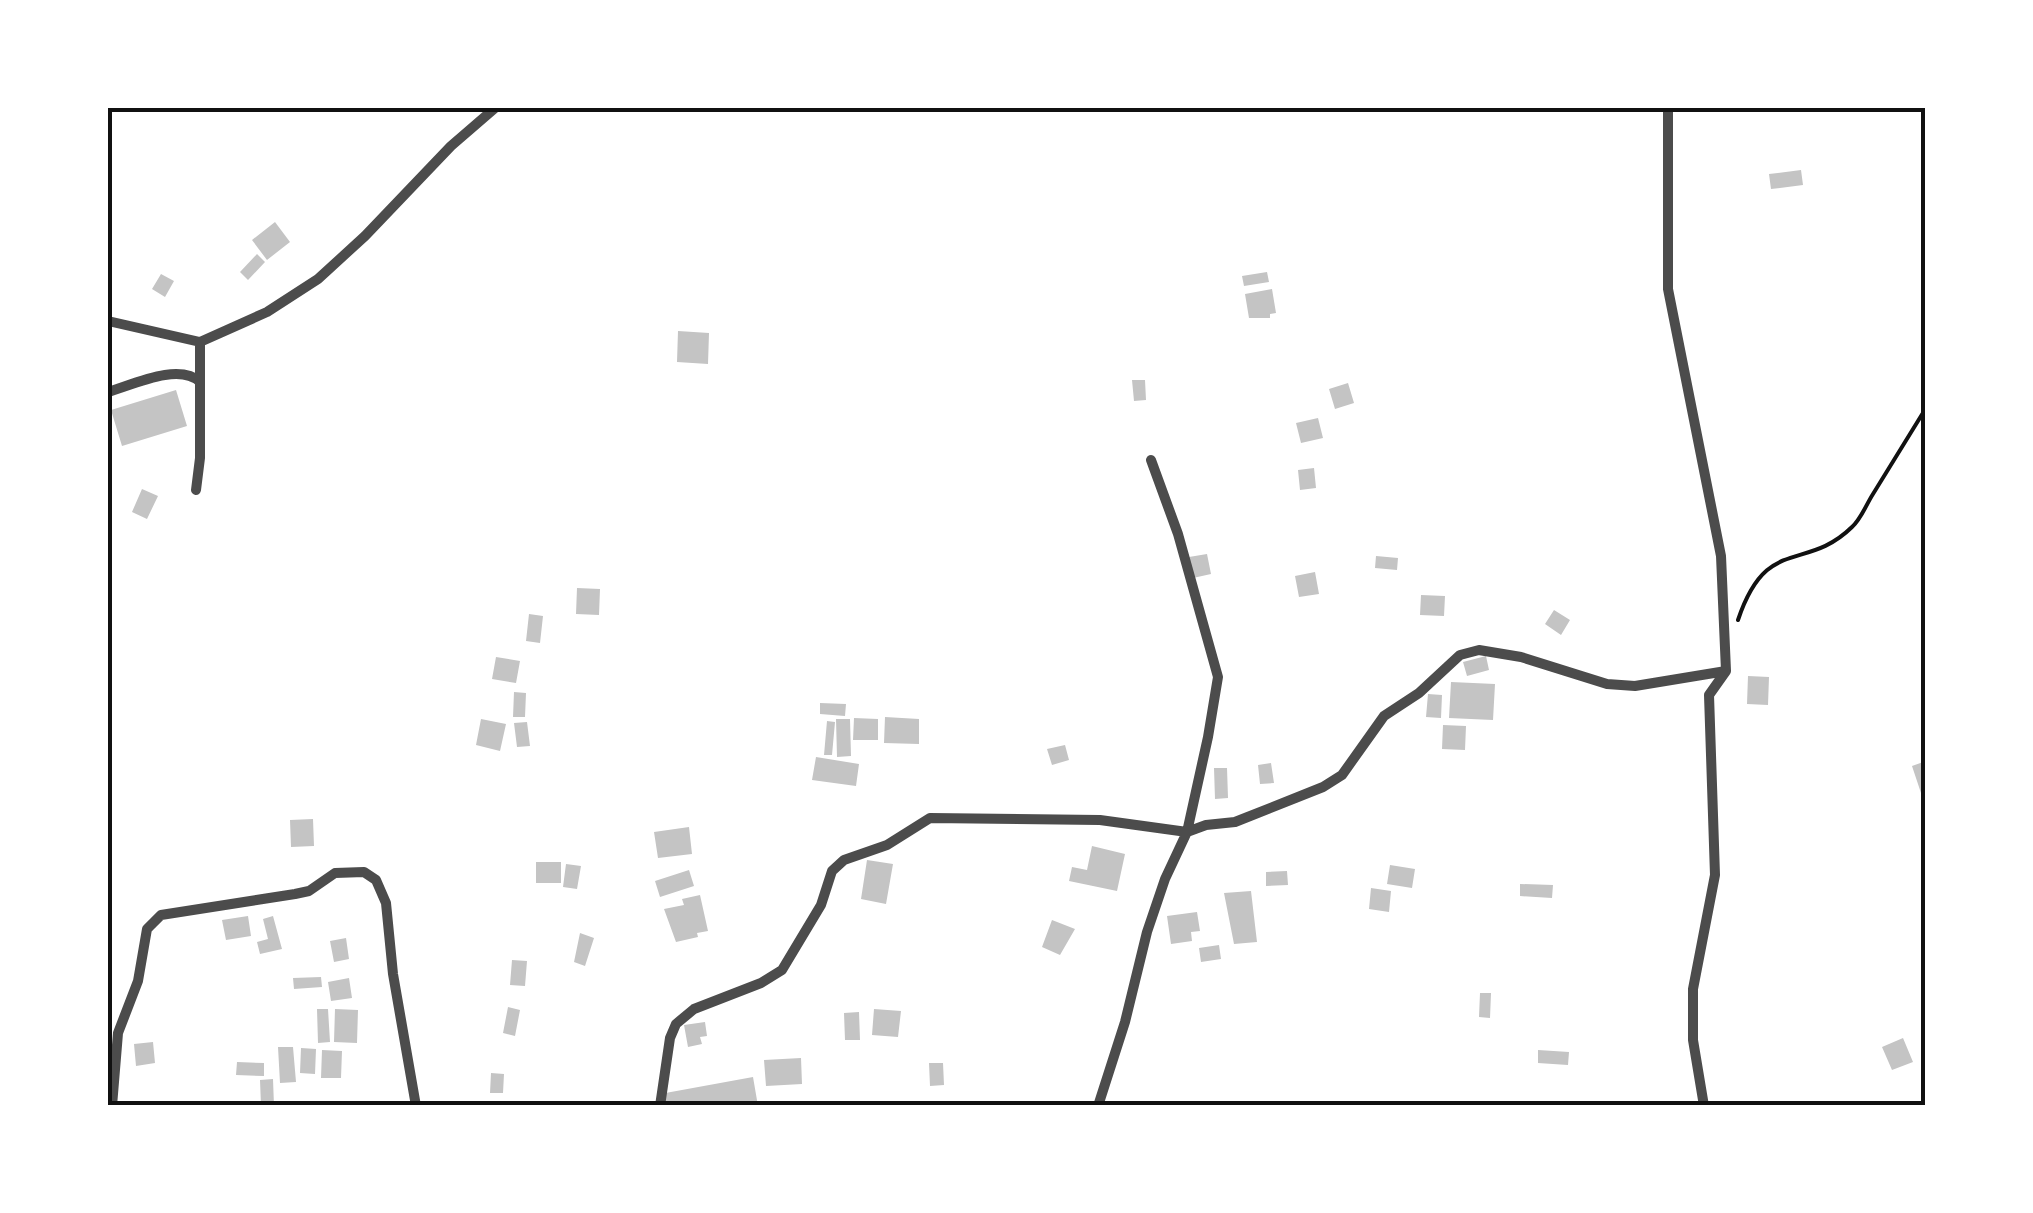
<svg xmlns="http://www.w3.org/2000/svg" width="2033" height="1213" viewBox="0 0 2033 1213" font-family="'IBM Plex Serif',serif">
	<style>
		.building { fill: #c4c4c4 }
		.lines { fill: none; stroke-linecap: round; stroke-linejoin: round }
		.path { stroke: #111; stroke-width: 4 }
		.minor { stroke: #4c4c4c; stroke-width: 10 }
		.neatline { fill: none; stroke: #111; stroke-width: 4 }
	</style>
	<rect width="100%" height="100%" fill="#fff"/>
	<path class="building" d="M1801,170L1803,185L1771,189L1769,174Z
		M275,222L290,242L267,260L252,240Z
		M257,254L265,262L248,280L240,272Z
		M1267,272L1269,282L1244,286L1242,276Z
		M161,274L174,281L165,297L152,289Z
		M1272,289L1276,313L1270,314V318H1249L1245,294Z
		M678,331L709,333L708,364L677,362Z
		M1132,380H1145L1146,400L1134,401Z
		M1348,383L1354,403L1335,409L1329,389Z
		M176,390L187,426L122,446L111,410Z
		M1318,418L1323,438L1301,443L1296,423Z
		M1314,468L1316,488L1300,490L1298,470Z
		M142,489L158,496L147,519L132,512Z
		M1207,554L1211,574L1193,578L1189,557Z
		M1376,556L1398,558L1397,570L1375,568Z
		M1315,572L1319,594L1299,597L1295,576Z
		M577,588L600,589L599,615L576,614Z
		M1421,595L1445,596L1444,616L1420,615Z
		M1554,610L1570,620L1561,635L1545,624Z
		M529,614L543,616L540,643L526,641Z
		M1486,656L1489,670L1467,676L1463,662Z
		M496,657L520,661L516,683L492,679Z
		M1748,676L1769,677L1768,705L1747,704Z
		M1451,682L1495,684L1493,720L1449,718Z
		M514,692L526,693L525,717H513Z
		M1428,694L1442,695L1441,718L1426,717Z
		M820,703L846,704L845,716L820,714Z
		M885,717L919,719V744L884,743Z
		M854,718L878,719V740H853Z
		M481,719L506,724L500,751L476,745Z
		M836,719H850L851,756L837,757Z
		M827,721L835,722L832,755H824Z
		M527,722L530,746L517,747L514,723Z
		M1443,725L1466,726L1465,750L1442,749Z
		M1065,745L1069,760L1052,765L1047,749Z
		M816,757L859,764L856,786L812,780Z
		M1926,761V792L1921,793L1912,766Z
		M1271,763L1274,783L1260,784L1258,765Z
		M1214,768H1227L1228,798L1215,799Z
		M313,819L314,846L291,847L290,820Z
		M689,827L692,854L658,858L654,832Z
		M1092,846L1125,854L1117,891L1069,881L1072,867L1087,870Z
		M867,860L893,864L886,904L861,899Z
		M536,862H561V883H536Z
		M566,864L581,866L577,889L563,887Z
		M1390,865L1415,869L1412,888L1387,884Z
		M689,870L694,886L660,897L655,881Z
		M1287,871L1288,885L1266,886V872Z
		M1520,884L1553,885L1552,898L1520,896Z
		M1371,888L1391,891L1389,912L1369,909Z
		M1251,891L1257,942L1234,944L1224,893Z
		M700,895L708,931L697,933L698,937L676,942L664,909L684,905L682,899Z
		M1197,912L1200,931L1191,932L1192,941L1171,944L1167,916Z
		M248,916L251,936L226,940L222,920Z
		M273,916L282,949L260,954L257,942L268,939L263,919Z
		M1052,920L1075,929L1060,955L1042,947Z
		M580,933L594,938L585,966L574,962Z
		M346,938L349,959L334,962L330,941Z
		M1219,945L1221,959L1201,962L1199,948Z
		M512,960L527,961L525,986L510,985Z
		M321,977L322,987L294,989L293,978Z
		M349,978L352,998L331,1001L328,982Z
		M1480,993H1491L1490,1018L1479,1017Z
		M508,1007L520,1010L515,1036L503,1033Z
		M317,1009H328L330,1042L318,1043Z
		M335,1009L358,1010L357,1043L334,1042Z
		M874,1009L901,1011L898,1037L872,1035Z
		M859,1012L860,1040H845L844,1013Z
		M705,1022L707,1036L700,1037L702,1044L688,1047L684,1025Z
		M1903,1038L1913,1062L1892,1070L1882,1047Z
		M153,1042L155,1063L136,1066L134,1044Z
		M278,1047H293L296,1082L280,1083Z
		M301,1048L316,1049L315,1074L300,1073Z
		M322,1050L342,1051L341,1078H321Z
		M1538,1050L1569,1052L1568,1065L1538,1063Z
		M801,1058L802,1084L766,1086L764,1060Z
		M237,1062L264,1063V1076L236,1075Z
		M929,1063H943L944,1085L930,1086Z
		M491,1073L504,1074L503,1093H490Z
		M753,1077L758,1106H661L660,1094Z
		M273,1079L274,1106H261L260,1080Z"/>
	<g class="lines">
		<path class="path" d="M1738,620C1767,534 1805,573 1852,527C1861,519 1866,505 1873,494C1890,466 1908,437 1926,408"/>
		<path class="minor" d="M1668,108V289L1721,556L1726,671L1709,695L1715,875L1693,989V1040L1704,1106
			M108,321L200,342L267,312L318,279L365,236L451,146L495,108
			M108,392C132,385 179,362 200,382
			M196,490L200,458V342
			M112,1106L118,1033L138,981L147,929L161,915L295,894L309,891L335,873L364,872L376,880L386,903L393,974L416,1106
			M660,1106L670,1038L676,1024L694,1009L761,983L782,970L821,905L832,871L844,860L887,845L930,818L1100,820L1187,832L1206,825L1235,822L1323,787L1342,775L1384,716L1419,693L1460,655L1479,650L1521,657L1607,684L1635,686L1726,671
			M1098,1106L1125,1022L1147,932L1165,879L1187,832L1208,737L1218,677L1178,534L1151,460"/>
	</g>
	<rect width="2033" height="1213" fill="none" stroke="#ffffff" stroke-width="220"/>
	<rect x="110" y="110" width="1813" height="993" class="neatline"/>
</svg>
